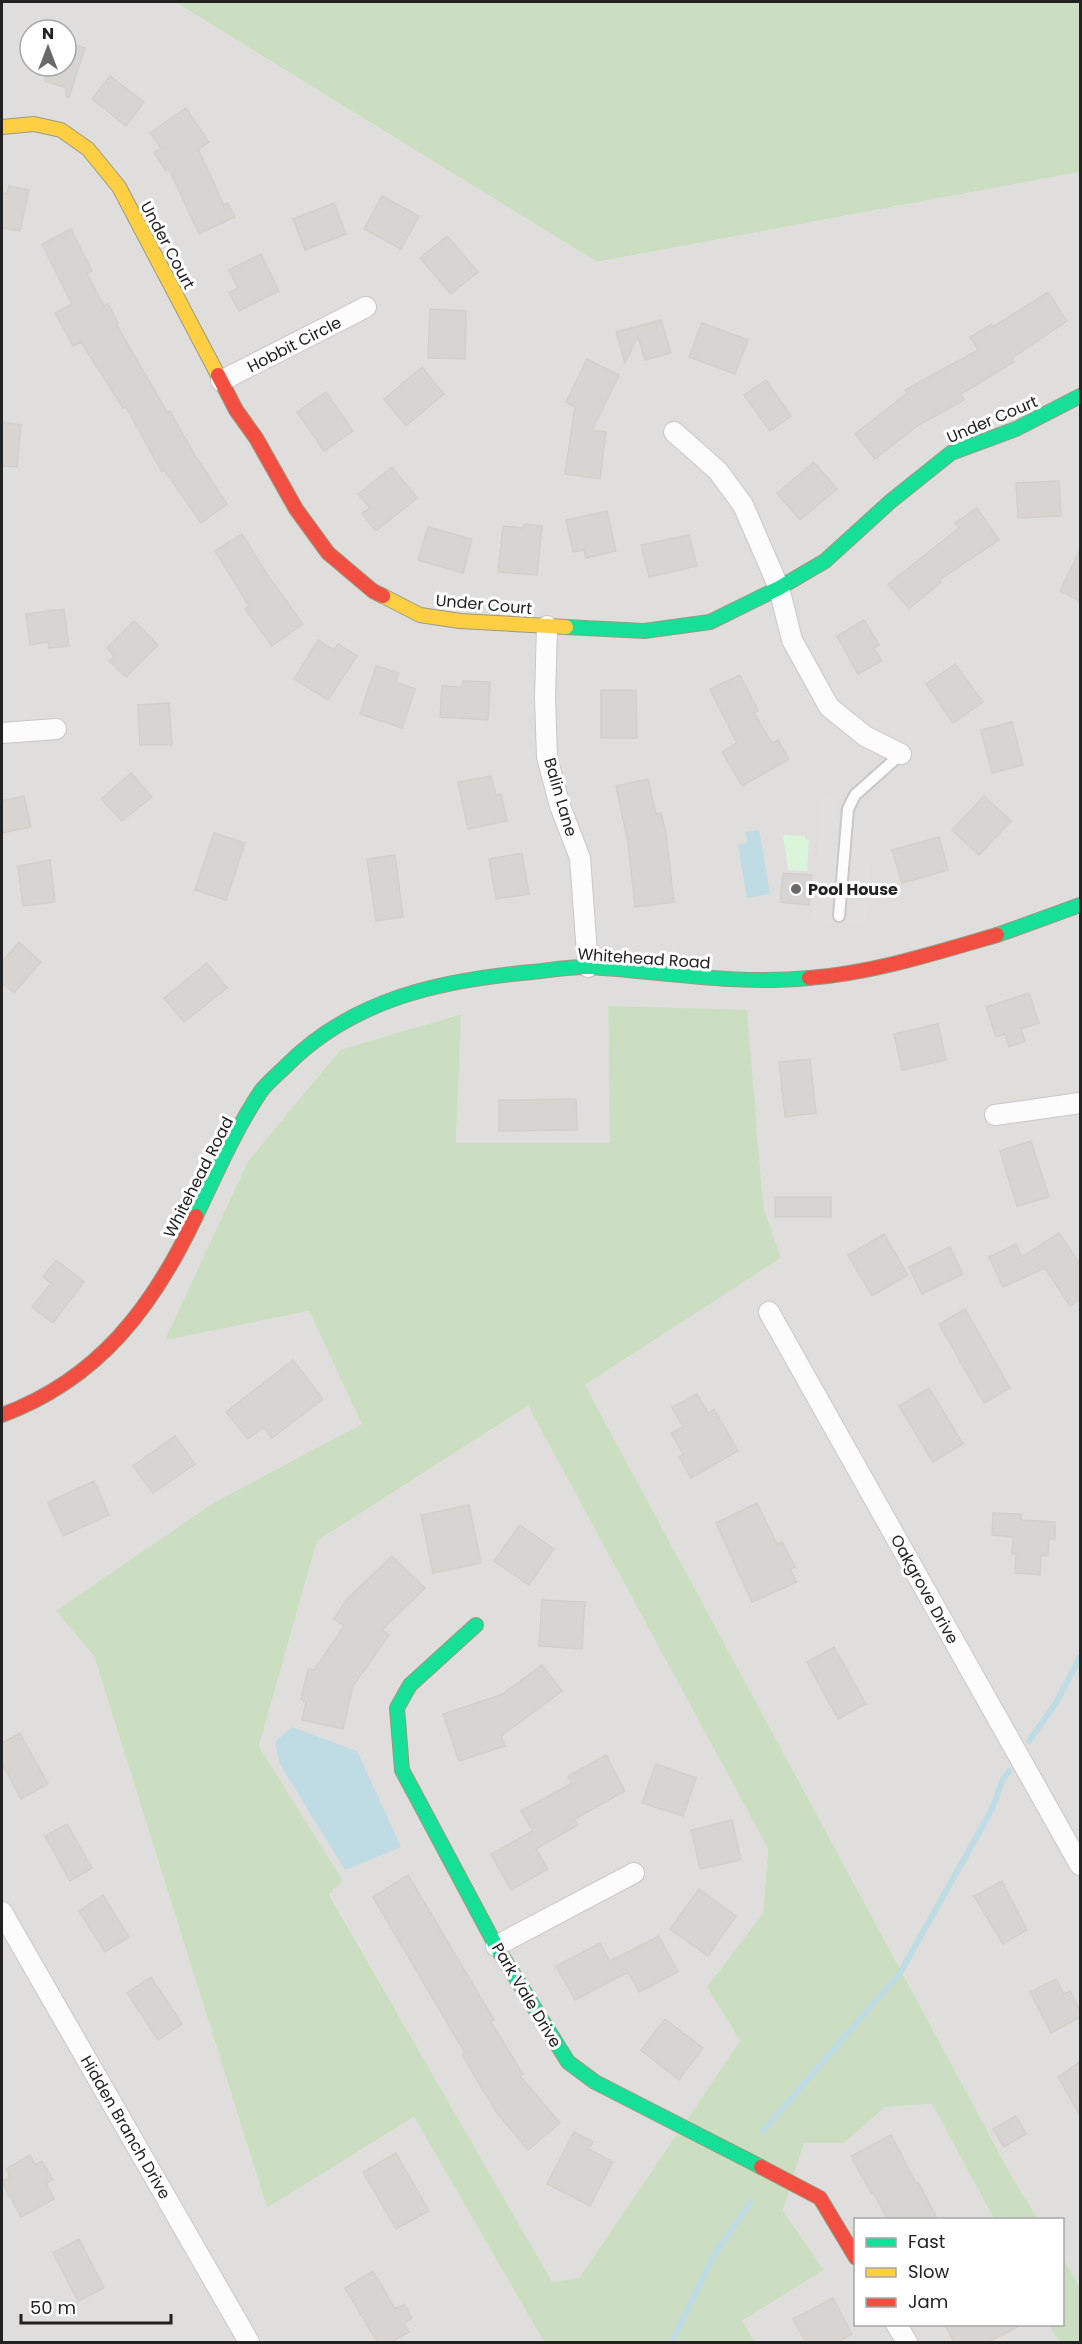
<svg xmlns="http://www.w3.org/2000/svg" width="1082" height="2344" viewBox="0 0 1082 2344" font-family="Poppins,sans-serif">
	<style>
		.residential { fill: #dfdedc; fill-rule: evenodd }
		.forest { fill: #cbdec1; fill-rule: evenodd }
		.park { fill: #daf5da }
		.parking { fill: #e0dfde }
		.water { fill: #bfdbe3 }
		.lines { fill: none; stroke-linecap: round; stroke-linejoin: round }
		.stream { stroke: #bfdbe3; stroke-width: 6 }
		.building { fill: #d7d4d2; stroke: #d3d0cc; stroke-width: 1.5 }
		.lane-casing { stroke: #c9c8c7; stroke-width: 14 }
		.street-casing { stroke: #c9c8c7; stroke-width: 22 }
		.fast-casing { stroke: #999a82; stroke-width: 16 }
		.slow-casing { stroke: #999a82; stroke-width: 16 }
		.jam-casing { stroke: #999a82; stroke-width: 16 }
		.lane { stroke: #fdfcfc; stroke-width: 10 }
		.street { stroke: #fdfcfc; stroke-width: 20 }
		.fast { stroke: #16e098; stroke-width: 14 }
		.slow { stroke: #ffcf43; stroke-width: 14 }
		.jam { stroke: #f24e42; stroke-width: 14 }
		.poi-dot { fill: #6a6968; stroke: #fff; stroke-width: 2 }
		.labels { text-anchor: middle; stroke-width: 6; stroke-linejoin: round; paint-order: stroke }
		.street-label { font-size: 16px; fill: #222; stroke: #fff }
		.poi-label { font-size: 16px; font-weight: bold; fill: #222; stroke: #fff; text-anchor: start }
	</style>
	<rect width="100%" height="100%" fill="#f0eeeb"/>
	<path class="residential" d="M2,2H175L597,262L1080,172V2287L1063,2258L1062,2220L1038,2219L1015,2182L585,1385L781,1258L763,1206L608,1006L611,1143H456L460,1014L339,1051L248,1161L166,1339L309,1311L363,1424L213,1503L57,1611L94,1656L267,2208L414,2117L544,2342H2ZM30,30H66V66H30Z
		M528,1406L768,1847L763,1913L707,1987L740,2041L579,2278L552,2283L329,1893L342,1880L259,1746L317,1541Z
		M932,2104L994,2219L856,2220V2324L1049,2325L1059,2342H755L742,2321L824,2270L783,2211L804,2143H844L884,2107Z"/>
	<path class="forest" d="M175,2H1080V172L597,262Z
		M608,1006L747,1010L763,1206L781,1258L585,1385L1015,2182L1038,2219H994L932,2104L885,2107L844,2143H804L783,2211L824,2270L742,2321L755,2342H544L414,2117L267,2208L94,1656L56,1611L213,1503L362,1424L309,1311L165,1340L248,1161L340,1050L461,1014L456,1143H610ZM528,1406L768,1848L763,1913L707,1987L740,2041L579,2278L552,2282L329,1894L343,1881L259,1746L317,1541Z
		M1063,2258L1080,2287V2342H1059L1049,2325L1062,2324Z"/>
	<path class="park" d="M783,835L805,836V839L809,840L807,871L788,870Z"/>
	<path class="parking" d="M822,797L838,798L837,815L874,818L866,925L812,921Z"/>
	<path class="water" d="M759,830L770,894L747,898L738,845L747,843L746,832Z
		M292,1727L357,1751L401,1847L345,1870L280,1764L275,1742Z"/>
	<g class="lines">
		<path class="stream" d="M1029,1741L1056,1703L1080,1657
			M763,2131L900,1973L991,1811L1003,1779L1009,1771
			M672,2342L713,2257L750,2203"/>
	</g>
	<path class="building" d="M66,42L85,48L69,97L66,96V88L45,81L50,66H66Z
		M110,76L144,102L126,126L92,99Z
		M186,108L209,142L198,149L224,205L228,203L235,217L199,234L169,169L166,171L154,153L161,148L150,133Z
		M9,186L29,190L20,231L2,228V193L7,194Z
		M382,196L419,216L401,249L364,229Z
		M334,203L346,234L305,250L293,219Z
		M71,229L92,271L87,274L104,306L108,304L118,323L116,324L167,412L170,411L193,452L227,504L201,523L164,470L162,472L126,407L123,408L81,342L73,346L55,313L72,304L42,244Z
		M447,236L478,272L451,294L420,258Z
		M261,254L279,291L239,311L229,293L238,288L229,270Z
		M1048,292L1067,321L1012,358L1014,362L961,394L964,400L917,426L875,459L855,434L907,393L905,390L978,350L970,337L992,324L993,327Z
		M430,309L466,311L465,359L428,358Z
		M661,320L671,353L645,360L638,336L625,363L616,332Z
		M702,323L748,340L735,374L689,357Z
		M587,359L619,375L592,430L606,432L600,479L565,474L575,407L566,402Z
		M422,367L444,394L406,426L384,399Z
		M766,380L791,416L770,431L744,395Z
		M326,392L353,431L324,451L297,412Z
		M2,422L21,425L17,467L2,466Z
		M814,462L837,489L800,520L777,493Z
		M392,467L417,498L376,531L362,514L370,508L358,494Z
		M1059,481L1061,516L1018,518L1016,483Z
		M977,508L999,540L939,580L941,582L909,609L888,584L959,528L955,523Z
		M607,511L616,551L586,558L584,550L573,552L566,520Z
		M524,524L542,526L537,575L498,572L503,526L523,528Z
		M428,527L472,539L463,573L418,560Z
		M242,534L269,577L303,624L272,646L245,609L249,606L215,551Z
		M689,535L697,566L649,577L641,545Z
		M1080,550V601L1060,591Z
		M64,609L69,646L49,648L48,642L30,645L26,614Z
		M864,620L879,645L874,648L882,661L858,674L837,636Z
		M134,621L158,645L126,677L109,661L114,656L107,648Z
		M318,640L334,650L338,644L357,656L328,700L294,679Z
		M955,664L983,702L953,723L926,684Z
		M376,666L399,673L396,682L415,689L402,728L360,714Z
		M740,675L758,711L754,713L772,743L778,740L789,759L742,786L722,752L737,743L710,689Z
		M463,681L490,682L488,720L440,717L442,686L462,687Z
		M601,690H636L637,738H601Z
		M169,703L172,745H140L138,705Z
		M1012,722L1023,765L992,773L981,730Z
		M131,773L152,797L122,821L101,799Z
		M491,776L496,795L501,794L507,821L468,829L458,782Z
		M648,779L656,814L661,813L666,834L674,902L635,907L628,842L616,786Z
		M24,796L31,827L2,833V801Z
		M984,796L1011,821L979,855L952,830Z
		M214,833L245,843L226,900L195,890Z
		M939,837L948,870L902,883L892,850Z
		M522,853L529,894L496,899L489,859Z
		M395,855L403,917L376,921L367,859Z
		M50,860L55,902L23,906L18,866Z
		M783,873L812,875L809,905L780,902Z
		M19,942L41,962L14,993L2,983V962Z
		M207,963L227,988L184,1022L164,998Z
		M1029,993L1039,1023L1021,1029L1025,1041L1009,1047L1005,1034L996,1037L986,1007Z
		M938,1024L946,1060L902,1070L894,1034Z
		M810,1059L816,1113L785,1117L779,1062Z
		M576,1099L577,1130L499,1131V1100Z
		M1031,1141L1049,1197L1017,1206L1000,1151Z
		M775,1197H831V1217H775Z
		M1059,1233L1080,1264V1299L1070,1306L1045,1268L1003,1287L989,1257L1016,1244L1022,1257Z
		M884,1234L908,1275L872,1296L848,1255Z
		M950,1247L963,1274L922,1294L909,1267Z
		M56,1260L84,1282L53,1323L32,1307L51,1283L43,1277Z
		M965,1309L1010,1388L984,1403L939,1324Z
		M293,1360L323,1399L272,1438L263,1427L248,1439L226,1412Z
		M929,1388L963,1444L933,1462L899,1406Z
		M697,1394L708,1413L714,1409L738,1451L691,1478L679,1457L683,1454L671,1433L683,1427L672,1407Z
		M175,1436L195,1464L153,1493L133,1466Z
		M94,1481L109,1515L63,1536L48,1502Z
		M757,1503L777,1544L782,1542L795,1567L790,1569L797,1582L752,1602L716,1523Z
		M469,1505L481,1563L433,1573L421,1515Z
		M993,1513L1021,1514V1520L1055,1522V1539H1049L1048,1556L1041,1555L1040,1575L1015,1573L1016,1554H1012L1013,1537L992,1535Z
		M520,1525L554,1549L529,1585L494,1561Z
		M392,1556L425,1588L382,1630L389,1635L353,1686L343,1729L302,1720L306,1702L301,1699L308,1669L314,1670L344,1626L334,1619L347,1599Z
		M542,1600L585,1602L582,1649L539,1646Z
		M834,1647L866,1704L838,1719L807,1662Z
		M542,1665L562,1691L501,1736L505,1746L459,1761L443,1714L503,1694Z
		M20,1733L48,1784L21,1799L2,1763V1743Z
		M606,1755L625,1791L575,1819L578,1825L536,1849L548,1869L511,1890L491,1854L533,1831L521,1811L572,1783L568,1776Z
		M656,1764L696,1778L683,1816L642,1803Z
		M732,1820L741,1860L700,1869L691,1830Z
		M67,1824L92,1868L70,1881L45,1836Z
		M408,1875L494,2020L491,2022L523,2074L520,2076L560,2123L528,2150L497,2113L462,2055L465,2053L373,1897Z
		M1002,1881L1027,1930L1003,1944L974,1896Z
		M699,1889L736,1916L708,1956L670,1929Z
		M103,1895L129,1937L105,1952L79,1911Z
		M659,1936L678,1972L639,1992L628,1972L575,2000L556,1966L600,1943L610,1961Z
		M151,1977L182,2024L158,2040L127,1993Z
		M1056,1979L1064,1994L1070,1991L1080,2011V2017L1051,2033L1030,1992Z
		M665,2019L703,2048L679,2080L641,2050Z
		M1080,2062V2115L1058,2077Z
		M1016,2116L1026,2134L1004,2147L993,2129Z
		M574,2132L593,2142L589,2149L613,2162L590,2206L547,2184Z
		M891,2135L916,2183L918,2182L938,2220H888L873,2192L871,2193L851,2156Z
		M396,2153L429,2211L396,2229L363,2172Z
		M30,2155L35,2165L42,2161L53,2180L46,2183L54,2199L21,2217L2,2182L10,2177L6,2169Z
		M79,2239L104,2288L78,2301L53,2253Z
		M373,2271L395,2309L404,2304L412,2318L404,2323L409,2332L390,2343H378L345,2288Z
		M833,2298L852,2334L837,2343H806L793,2319Z
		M945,2325H1021L987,2343H955Z"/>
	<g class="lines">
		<g class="lane-casing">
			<path id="lane" d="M839,916L848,809L855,795L901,754"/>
		</g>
		<g class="street-casing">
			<path id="street" d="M221,381L366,307
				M674,432L718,471L743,505L779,588L792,640L829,707L865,736L901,754
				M547,626L545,698L547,757L560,806L580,858L588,967
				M2,733L56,729
				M995,1115L1080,1103
				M769,1312L1080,1865
				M2,1912L249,2342
				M496,1946L634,1873
				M896,2324L907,2342"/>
		</g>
		<g class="fast-casing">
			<path id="fast" d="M566,627L644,631L710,622L779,588L825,561L891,501L951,453L1016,429L1080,396
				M997,935L1080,905
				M196,1216C216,1174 235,1130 261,1091C268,1082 278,1074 287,1065C353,999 441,980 532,972C551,970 572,966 591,967C664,972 735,985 809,978
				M476,1625L410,1685L397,1708L402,1770L496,1946L568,2062L595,2082L761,2167"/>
		</g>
		<g class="slow-casing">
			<path id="slow" d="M2,127L34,124L61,130L88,149L119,187L218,375
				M383,596L420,615L460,621L566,627"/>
		</g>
		<g class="jam-casing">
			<path id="jam" d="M218,375L236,410L256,438L296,509L328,553L373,591L383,596
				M809,978C873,973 935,953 997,935
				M2,1415C99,1379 153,1307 196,1216
				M761,2167L820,2198L856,2258"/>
		</g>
		<use href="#lane" class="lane"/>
		<use href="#street" class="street"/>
		<use href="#fast" class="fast"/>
		<use href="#slow" class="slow"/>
		<use href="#jam" class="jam"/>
	</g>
	<circle class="poi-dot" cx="796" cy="889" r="6"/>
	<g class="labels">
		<g class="street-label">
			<text transform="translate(168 245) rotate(62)" y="6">Under Court</text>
			<text transform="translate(294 344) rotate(-27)" y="6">Hobbit Circle</text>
			<text transform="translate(992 419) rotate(-23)" y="6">Under Court</text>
			<text transform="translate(484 604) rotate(5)" y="6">Under Court</text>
			<text transform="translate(561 797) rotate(74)" y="6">Balin Lane</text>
			<text transform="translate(644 958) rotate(4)" y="6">Whitehead Road</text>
			<text transform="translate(198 1177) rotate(-63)" y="6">Whitehead Road</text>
			<text transform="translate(925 1589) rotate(61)" y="6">Oakgrove Drive</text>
			<text transform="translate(527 1995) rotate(59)" y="6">Park Vale Drive</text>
			<text transform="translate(126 2127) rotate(60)" y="6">Hidden Branch Drive</text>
		</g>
		<g class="poi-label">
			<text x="808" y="895">Pool House</text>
		</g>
	</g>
	<rect width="1082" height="2344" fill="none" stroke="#222222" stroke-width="6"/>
	<rect x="854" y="2218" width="210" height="108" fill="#ffffff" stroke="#a7a7a7" stroke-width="1.5"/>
	<rect x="866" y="2238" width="30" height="9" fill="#16e098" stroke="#a7a7a7" stroke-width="1.5"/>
	<text x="908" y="2248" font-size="18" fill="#222222">Fast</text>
	<rect x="866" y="2268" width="30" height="9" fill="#ffcf43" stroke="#a7a7a7" stroke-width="1.5"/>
	<text x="908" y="2278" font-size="18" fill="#222222">Slow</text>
	<rect x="866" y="2298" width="30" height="9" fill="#f24e42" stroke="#a7a7a7" stroke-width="1.5"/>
	<text x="908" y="2308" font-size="18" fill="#222222">Jam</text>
	<g transform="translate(48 48)"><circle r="28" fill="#ffffff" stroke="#a7a7a7" stroke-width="1.5"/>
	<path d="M0-4.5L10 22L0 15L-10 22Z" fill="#6a6968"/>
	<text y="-9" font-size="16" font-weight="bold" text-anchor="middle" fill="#222222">N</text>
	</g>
	<path d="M21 2314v9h150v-9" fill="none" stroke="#222222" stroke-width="3"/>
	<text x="30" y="2314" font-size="18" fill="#222222" stroke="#ffffff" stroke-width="4.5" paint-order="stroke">50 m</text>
</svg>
